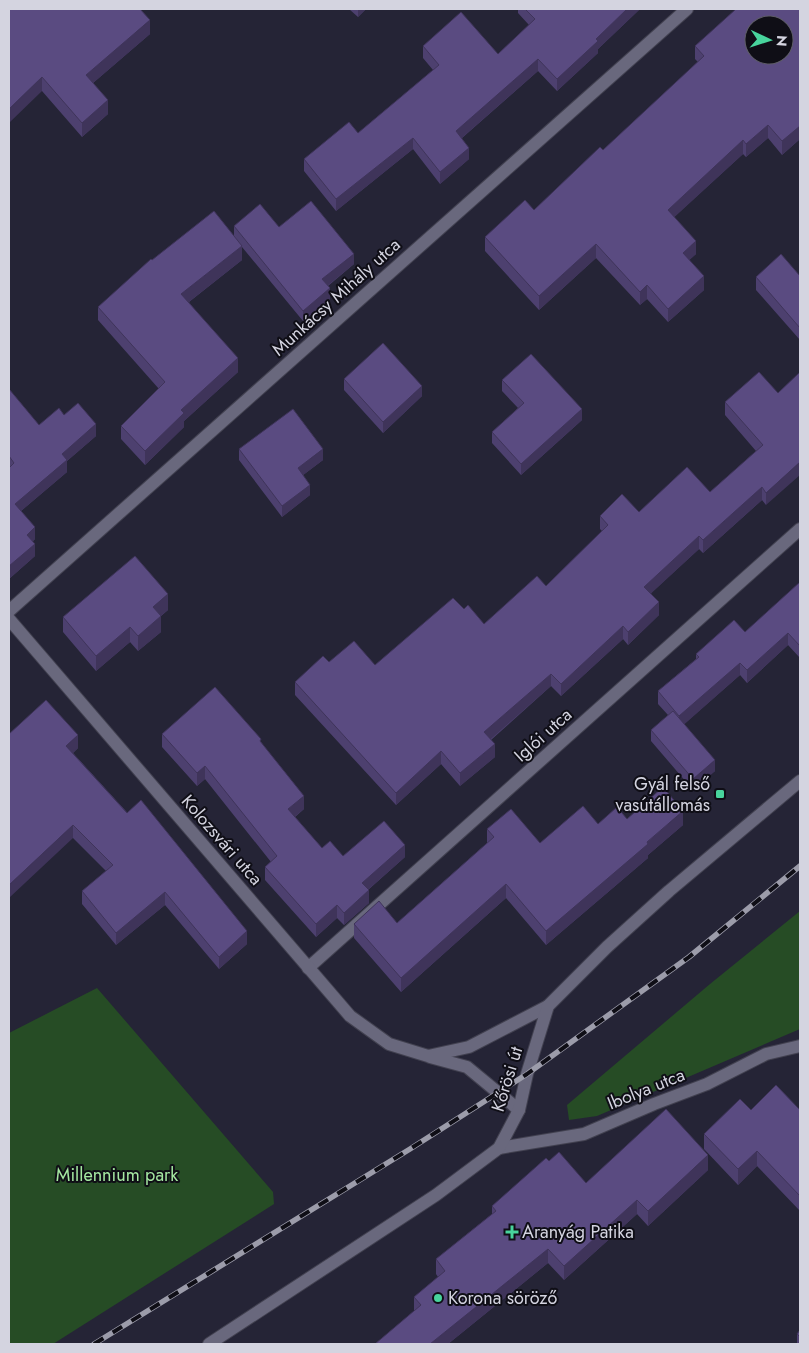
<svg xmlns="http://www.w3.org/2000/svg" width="809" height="1353" viewBox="0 0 809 1353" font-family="Jost,sans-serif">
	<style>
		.green { fill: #264c25 }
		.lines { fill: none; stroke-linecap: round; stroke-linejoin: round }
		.minor-casing { stroke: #424150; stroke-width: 14 }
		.tertiary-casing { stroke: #424150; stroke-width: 14 }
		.secondary-casing { stroke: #424150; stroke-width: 14 }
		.minor { stroke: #69687d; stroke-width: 12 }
		.tertiary { stroke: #69687d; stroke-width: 12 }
		.secondary { stroke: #69687d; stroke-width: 12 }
		.rail-casing { stroke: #9c9caa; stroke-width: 5.5 }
		.rail { stroke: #0f0e16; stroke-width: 4; stroke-dasharray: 11; stroke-linecap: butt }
		.wall { fill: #4d406f }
		.shaded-wall { fill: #3f345a }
		.building { fill: #5a4b81; stroke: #3f345a; fill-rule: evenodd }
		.poi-dot { fill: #48d49d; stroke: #0f0e16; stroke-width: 2 }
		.labels { text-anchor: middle; stroke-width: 4; stroke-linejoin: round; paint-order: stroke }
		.street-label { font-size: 18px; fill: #d4d4e0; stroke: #0f0e16 }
		.poi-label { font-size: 18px; fill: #d4d4e0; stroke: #0f0e16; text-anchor: start }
		.park-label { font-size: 18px; fill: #a5e8a1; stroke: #0f0e16 }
	</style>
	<rect width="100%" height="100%" fill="#252436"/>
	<path class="green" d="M800,911V1029L597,1116L569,1120L567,1105L710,984Z
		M97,988L273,1192L274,1204L53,1344H9V1033Z"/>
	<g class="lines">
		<g class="minor-casing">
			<path id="minor" d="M9,611L687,9
				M308,968L800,529
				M499,1148L584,1134L654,1104L707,1084L766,1054L800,1046"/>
		</g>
		<g class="tertiary-casing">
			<path id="tertiary" d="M9,619L350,1016L389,1044L428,1056L469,1047L548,1006
				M430,1057L467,1067L519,1110"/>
		</g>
		<g class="secondary-casing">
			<path id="secondary" d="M209,1344L436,1195L499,1148L519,1110L527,1074L548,1006L607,947L669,891L800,781"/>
		</g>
		<use href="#minor" class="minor"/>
		<use href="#tertiary" class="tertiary"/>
		<use href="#secondary" class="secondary"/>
		<g class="rail-casing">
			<path id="rail" d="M94,1344L410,1149L527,1074L689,957L800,866"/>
		</g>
		<use href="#rail" class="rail"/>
	</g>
	<path class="wall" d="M9,9L150,34L93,83L108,114L82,137L42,91Z
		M349,9H366L358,17Z
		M518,9H640L598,49V53L557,91L538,71L462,138L469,159L440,184L413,149L336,211L304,171V159L358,133L433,70L423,58V46L498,54L529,25L518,13Z
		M800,9V139L782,155L768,138L746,157L743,154L674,217L696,254L689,260L704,290L668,322L647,299L640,305L596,258L539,310L485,251V237L534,210L603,150L698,62L695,59V46Z
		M234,226L279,227L354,264L328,286L330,299L303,321L242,247V260L189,302L238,372L184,421V427L145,465L121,439V426L159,389L98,320V307L152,260L234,235Z
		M800,276V340L756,290V277Z
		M344,379L422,396L383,433L344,390Z
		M502,380L582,420L521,475L492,443V432L518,408L502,391Z
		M9,389L39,425L64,415L96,436L67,461V472L21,511L35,539L32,542L35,556L9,579Z
		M778,393L766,505L762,500L703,553L699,549L651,593L659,615L628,645L623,639L561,696L551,686L491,740L495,757L460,786L441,764L396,805L295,695V682L329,662L375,665L464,609L484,624L546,586L602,531L600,529V516L639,512L710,492L756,451L725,415V402Z
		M239,449L323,460L303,475L310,495L282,517L239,460Z
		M800,582V658L788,645L747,683L740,675L684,724L715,771L693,790L651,741V730L668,715L658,704V691L696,659V654L745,632Z
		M168,610L161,616V632L138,651L130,642L96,671L63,632V617Z
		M9,734L78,748L73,753L247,944L219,969L165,905L116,945L82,904V891L106,871L73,838Z
		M162,734L261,743L304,809L295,817L322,848L343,856L405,857L368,890L369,903L344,925L337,918L316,937L265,880V867L271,862L205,779L197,786L162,747Z
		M627,819L683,825L648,855V858L546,945L506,898L401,992L354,938V924L397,923L487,843V829L540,843L598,824Z
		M751,1110H800V1211L757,1166L738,1185L704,1149V1134Z
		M549,1161L586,1183L708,1170L648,1226L637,1214L564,1280L548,1263L448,1344H375L414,1311V1297L438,1277L436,1274V1259L492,1214V1206Z
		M800,1330V1344H797V1334Z"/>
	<path class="shaded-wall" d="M358,9H366L358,17Z
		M627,9H640L598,49V53L557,91V79L596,39Z
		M150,20V34L86,89V75Z
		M538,59V71L456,143V131Z
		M42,77V91L9,123V109Z
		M108,100V114L82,137V123Z
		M768,125V138L746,157V144Z
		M800,126V139L782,155V141Z
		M413,138V149L336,211V199Z
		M743,140V154L668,223V210Z
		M469,148V159L440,184V172Z
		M696,241V254L683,266V253Z
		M596,244V258L539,310V296Z
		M242,246V260L181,308V294Z
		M354,254V264L322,290V279Z
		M704,276V290L668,322V309Z
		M647,285V299L640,305V292Z
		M330,288V299L303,321V311Z
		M238,358V372L184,421V427L145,465V451L181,410Z
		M422,386V396L383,433V422Z
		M582,409V420L521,475V464Z
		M96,424V436L67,461V472L15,516V504L62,454Z
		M323,449V460L298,479V468Z
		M800,462V475L766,505V493Z
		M310,485V495L282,517V506Z
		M762,487V500L703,553V540Z
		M35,527V539L27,547V535Z
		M699,536V549L644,600V587Z
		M35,544V556L9,579V566Z
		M168,594V610L153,622V607Z
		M659,602V615L628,645V632Z
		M161,616V632L138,651V636Z
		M623,626V639L561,696V684Z
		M130,627V642L96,671V656Z
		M788,633V645L747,683V670Z
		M740,663V675L679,729V716Z
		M551,674V686L484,745V732Z
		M78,735V748L66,759V746Z
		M495,744V757L460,786V773Z
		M441,751V764L396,805V793Z
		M715,760V771L693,790V779Z
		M205,766V779L197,786V773Z
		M304,796V809L288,822V809Z
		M683,811V825L648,855V858L546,945V931Z
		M73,825V838L9,898V885Z
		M405,845V857L362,895V883Z
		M506,884V898L401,992V978Z
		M369,890V903L344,925V913Z
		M165,892V905L116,945V933Z
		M337,905V918L316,937V924Z
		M247,931V944L219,969V957Z
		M757,1151V1166L738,1185V1169Z
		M708,1155V1170L648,1226V1211Z
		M637,1200V1214L564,1280V1266Z
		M548,1249V1263L448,1344H430Z"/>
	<path class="building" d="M9,9H140L150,20L86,75L108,100L82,123L42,77L9,109Z
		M525,9H627L596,39L598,41L557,79L538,59L456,131L469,148L440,172L413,138L336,199L304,159L349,122L358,133L439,65L423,46L461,12L498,54L535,19Z
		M736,9H800V126L782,141L768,125L746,144L743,140L668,210L696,241L683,253L704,276L668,309L647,285L640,292L596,244L539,296L485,237L525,200L534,210L600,147L603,150L704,56L695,46ZM754,25H784V55H754Z
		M311,201L354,254L322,279L330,288L303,311L234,226L260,204L279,227Z
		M214,211L242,246L181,294L238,358L181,410L184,413L145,451L121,426L165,382L98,307L151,259L152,260Z
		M781,254L800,276V328L756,277Z
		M383,343L422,386L383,422L344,379Z
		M531,354L582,409L521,464L492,432L524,403L502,380Z
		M759,372L778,393L800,372V462L766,493L762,487L703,540L699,536L644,587L659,602L628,632L623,626L561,684L551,674L484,732L495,744L460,773L441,751L396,793L295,682L323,656L329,662L354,641L375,665L453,598L464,609L468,605L484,624L537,576L546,586L608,525L600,516L622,494L639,512L687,467L710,492L763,445L725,402Z
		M9,389L39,425L59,408L64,415L78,403L96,424L62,454L67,460L15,504L35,527L27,535L35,544L9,566V468L14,463L9,456Z
		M293,409L323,449L298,468L310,485L282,506L239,449Z
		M135,556L168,594L153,607L161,616L138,636L130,627L96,656L63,617Z
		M800,582V646L788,633L747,670L740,663L679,716L658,691L699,657L696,654L734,620L745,632Z
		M215,687L261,739L260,741L304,796L288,809L322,848L330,841L343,856L384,821L405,845L362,883L369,890L344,913L337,905L316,924L265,867L277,856L205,766L197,773L162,734Z
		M46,700L78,735L66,746L127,813L141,800L247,931L219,957L165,892L116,933L82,891L113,865L73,825L9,885V734Z
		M673,711L715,760L693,779L651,730Z
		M663,787L683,811L647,842L648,844L546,931L506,884L401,978L354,924L379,901L397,923L494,837L487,829L511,809L540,843L583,806L598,824L617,807L627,819Z
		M776,1085L800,1110V1196L757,1151L738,1169L704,1134L740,1099L751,1110Z
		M666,1109L708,1155L648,1211L637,1200L564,1266L548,1249L430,1344H375L421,1305L414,1297L445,1271L436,1259L496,1211L492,1206L546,1158L549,1161L559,1152L586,1183Z
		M800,1330V1337L797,1334Z"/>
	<g class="poi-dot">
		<rect x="715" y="789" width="10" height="10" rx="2.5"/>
		<path d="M509.5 1224.5h5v5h5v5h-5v5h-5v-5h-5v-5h5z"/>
		<circle cx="438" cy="1298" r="5"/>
	</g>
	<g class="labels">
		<g class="street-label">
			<text transform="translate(336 297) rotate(-42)" y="6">Munkácsy Mihály utca</text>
			<text transform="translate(543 735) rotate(-42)" y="6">Iglói utca</text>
			<text transform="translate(222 840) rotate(49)" y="6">Kolozsvári utca</text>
			<text transform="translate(507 1079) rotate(-73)" y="6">Kőrösi út</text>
			<text transform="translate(646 1089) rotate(-22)" y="6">Ibolya utca</text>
		</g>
		<g class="poi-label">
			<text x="710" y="790" text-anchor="end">Gyál felső<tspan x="710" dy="21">vasútállomás</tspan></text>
			<text x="522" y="1238">Aranyág Patika</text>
			<text x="448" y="1304">Korona söröző</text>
		</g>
		<g class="park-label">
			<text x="117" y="1181">Millennium park</text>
		</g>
	</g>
	<rect width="809" height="1353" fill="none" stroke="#d4d4e0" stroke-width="20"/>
	<g transform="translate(769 40) rotate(94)"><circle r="24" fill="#0f0e16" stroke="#5e5d67"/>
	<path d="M0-4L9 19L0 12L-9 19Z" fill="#48d49d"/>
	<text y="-8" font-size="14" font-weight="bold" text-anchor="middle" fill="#d4d4e0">N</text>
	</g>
</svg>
